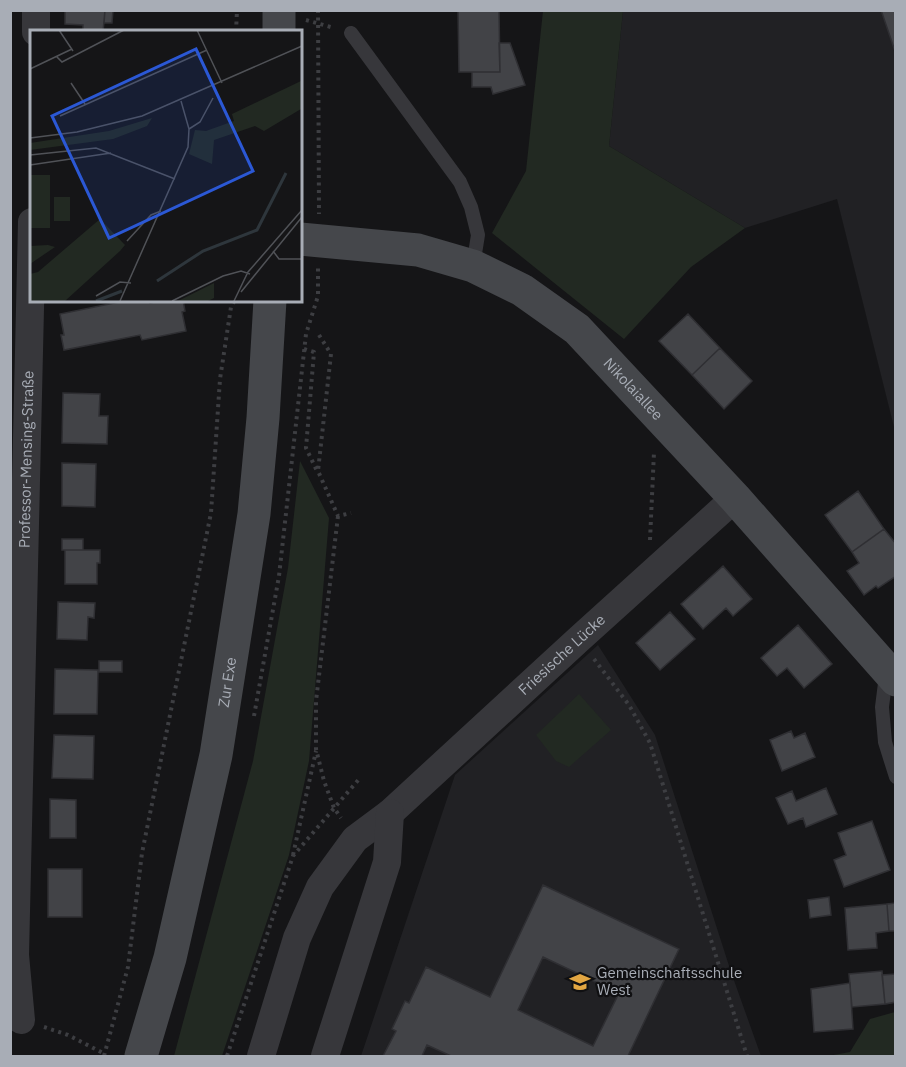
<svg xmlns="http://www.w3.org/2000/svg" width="906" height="1067" viewBox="0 0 906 1067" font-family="'IBM Plex Sans',sans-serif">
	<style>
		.built { fill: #212124 }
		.green { fill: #222922 }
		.building { fill: #424347; stroke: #2f2f33; stroke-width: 1.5; fill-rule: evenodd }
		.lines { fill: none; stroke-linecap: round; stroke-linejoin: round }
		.path { stroke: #3d3e42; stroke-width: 4; stroke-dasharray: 3 4.5; stroke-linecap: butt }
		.lane { stroke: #37373b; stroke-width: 14 }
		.street { stroke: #37373b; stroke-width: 28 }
		.secondary { stroke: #45474b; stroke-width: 33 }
		.labels { text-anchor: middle; stroke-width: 4.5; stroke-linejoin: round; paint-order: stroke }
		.street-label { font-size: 15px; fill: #a8adb6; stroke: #101012 }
		.poi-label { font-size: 15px; fill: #a8adb6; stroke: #101012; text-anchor: start }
		.inset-river { fill: none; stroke: #2e363c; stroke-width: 3 }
		.inset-road { fill: none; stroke: #505257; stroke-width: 1.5 }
		.view { fill: #2b58d5; fill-opacity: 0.15; stroke: #2b58d5; stroke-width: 3 }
		.inset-edge { fill: none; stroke: #a8adb6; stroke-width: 3 }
	</style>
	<rect width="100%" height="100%" fill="#151517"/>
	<path class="built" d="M623,11H895V431L837,199L745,228L609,146Z
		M598,645L655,735L731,972L761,1056H361L455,775Z"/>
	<path class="green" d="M543,11H623L609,146L745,228L691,267L624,339L492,233L526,171Z
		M300,461L329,518L309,761L289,855L222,1056H174L253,761L288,568Z
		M579,694L611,730L569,767L556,761L536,735Z
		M895,1012V1056H828L850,1052L870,1019Z"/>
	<path class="building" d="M65,10H105L103,32H83V25L65,24Z
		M105,10H113L112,23H104Z
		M458,10H499L500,72H459Z
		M881,10H896V54Z
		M499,43H510L525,85L493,94L491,87H472V72H500Z
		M129,300H149L150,303L166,300H183L185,311L182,312L186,331L142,340L140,335L64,350L61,335H64L60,314Z
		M688,314L720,348L692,375L659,341Z
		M720,348L752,381L724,409L692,375Z
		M63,393L100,394L99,416H108L107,444L62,443Z
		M62,463L96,464L95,507L62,506Z
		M858,491L884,529L852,552L825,515Z
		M884,529L896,544V576L878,588L876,586L864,595L847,571L859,563L852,552Z
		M62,539H83V550H62Z
		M65,550H100V563H97V584H65Z
		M723,566L752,599L733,616L726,608L703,629L681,604Z
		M58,602L95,603L94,618L88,617L87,640L57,639Z
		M670,612L695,639L660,670L636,643Z
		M798,625L832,664L804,688L787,668L777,676L761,658Z
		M99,661H122V672H99Z
		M55,669L98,670L97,714H54Z
		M791,731L794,738L805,733L815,757L782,771L770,740Z
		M54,735L94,736L93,779L52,778Z
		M826,788L837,814L806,827L803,818L788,824L776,798L792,791L796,801Z
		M50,799L76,800V838H50Z
		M872,821L890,870L844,887L834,860L846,855L838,833Z
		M48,869H82V917H48Z
		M543,885L679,949L628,1056H451L427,1045L422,1056H383L396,1031L392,1029L405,1001L409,1003L426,967L490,997ZM543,957L619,993L593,1046L518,1010Z
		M829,897L831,915L810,918L808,900Z
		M896,903V931H889L887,904Z
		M887,904L889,931L876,933L877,948L848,950L845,908Z
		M882,971L885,1004L852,1007L849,974Z
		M896,974V1002L885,1004L882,975Z
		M850,983L853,1029L814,1032L811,989Z"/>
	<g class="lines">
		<path class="path" d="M318,10L319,214
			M306,20L334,28
			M236,32L237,10
			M319,335L331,354L318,471L338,516L351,513
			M304,349L314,352L306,448L317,471
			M338,516L316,701V749L324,781L334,808L341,818
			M650,540L654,452
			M594,659L629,705L650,743L747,1056
			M254,716L279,576L306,334L318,296V267
			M293,855L316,751
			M44,1027L68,1035L105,1054
			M104,1056L128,967L142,853L211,513L220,379L231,307L235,300
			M227,1056L293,856L360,778"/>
		<path class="lane" d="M351,33L460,182L471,207L478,235L473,266
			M886,675L882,707L885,742L896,777"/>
		<g class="street">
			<path d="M36,32V10"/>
			<path id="s1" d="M21,1020L15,955L32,222"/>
			<path id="s2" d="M261,1056L297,938L320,887L355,839L390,813L579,639L735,498"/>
			<path d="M325,1056L387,862L390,813"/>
		</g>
		<g class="secondary">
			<path d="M279,32V10"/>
			<path id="s3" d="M300,239L418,250L473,266L522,290L577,329L735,498L896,680"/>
			<path id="s4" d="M141,1056L170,958L216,755L254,514L263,418L270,300"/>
		</g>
	</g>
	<defs>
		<g id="school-bare" transform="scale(1.62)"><path d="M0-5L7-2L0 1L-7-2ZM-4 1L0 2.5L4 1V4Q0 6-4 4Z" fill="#e2a642" stroke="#101012" stroke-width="2.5" paint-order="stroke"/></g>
	</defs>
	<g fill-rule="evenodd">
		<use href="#school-bare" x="580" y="982"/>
	</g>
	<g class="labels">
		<g class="street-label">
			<text dy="5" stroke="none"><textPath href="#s3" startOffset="380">Nikolaiallee</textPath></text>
			<text dy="5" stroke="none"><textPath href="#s1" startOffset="561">Professor-Mensing-Straße</textPath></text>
			<text dy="5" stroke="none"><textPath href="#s2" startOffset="516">Friesische Lücke</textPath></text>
			<text dy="5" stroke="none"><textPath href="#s4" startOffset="384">Zur Exe</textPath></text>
		</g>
		<g class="poi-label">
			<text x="597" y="978">Gemeinschaftsschule<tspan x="597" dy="17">West</tspan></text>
		</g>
	</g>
	<g transform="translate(30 30)">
		<rect width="272" height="272" fill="#151517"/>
		<path d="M271,51V79L234,101L225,96L184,110L182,134L159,124L165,100L176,101L204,91L202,84ZM122,88L117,96L83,109L0,120V113L79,101ZM0,145H20V198H0ZM24,167H40V191H24ZM70,189L95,215L90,221L35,271H0V244L8,242ZM18,215L25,217L0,234V216ZM184,253V268L178,271H148Z" fill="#222922"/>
		<path class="inset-river" d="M127,251L173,221L227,200L256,143M66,271L92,261"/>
		<path class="inset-road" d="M29,0L43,21M167,0L192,53M26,26L32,32L94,0M0,39L42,19M41,53L55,74M30,86L177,20M159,99L170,92L183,68M0,108L47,102L112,86L272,16M0,125L66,118L145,149M0,135L81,123M97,211L121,185L131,181M243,221L249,229H272M211,262L272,187M66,266L90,252L101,253M90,271L158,117L159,99L151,71M142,271L193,246L211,241L220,244M204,271L218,242L272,180"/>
		<path class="view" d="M166,19L223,141L79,208L22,86Z"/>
		<rect width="272" height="272" class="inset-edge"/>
	</g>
	<rect width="906" height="1067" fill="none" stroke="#a8adb6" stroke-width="24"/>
</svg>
